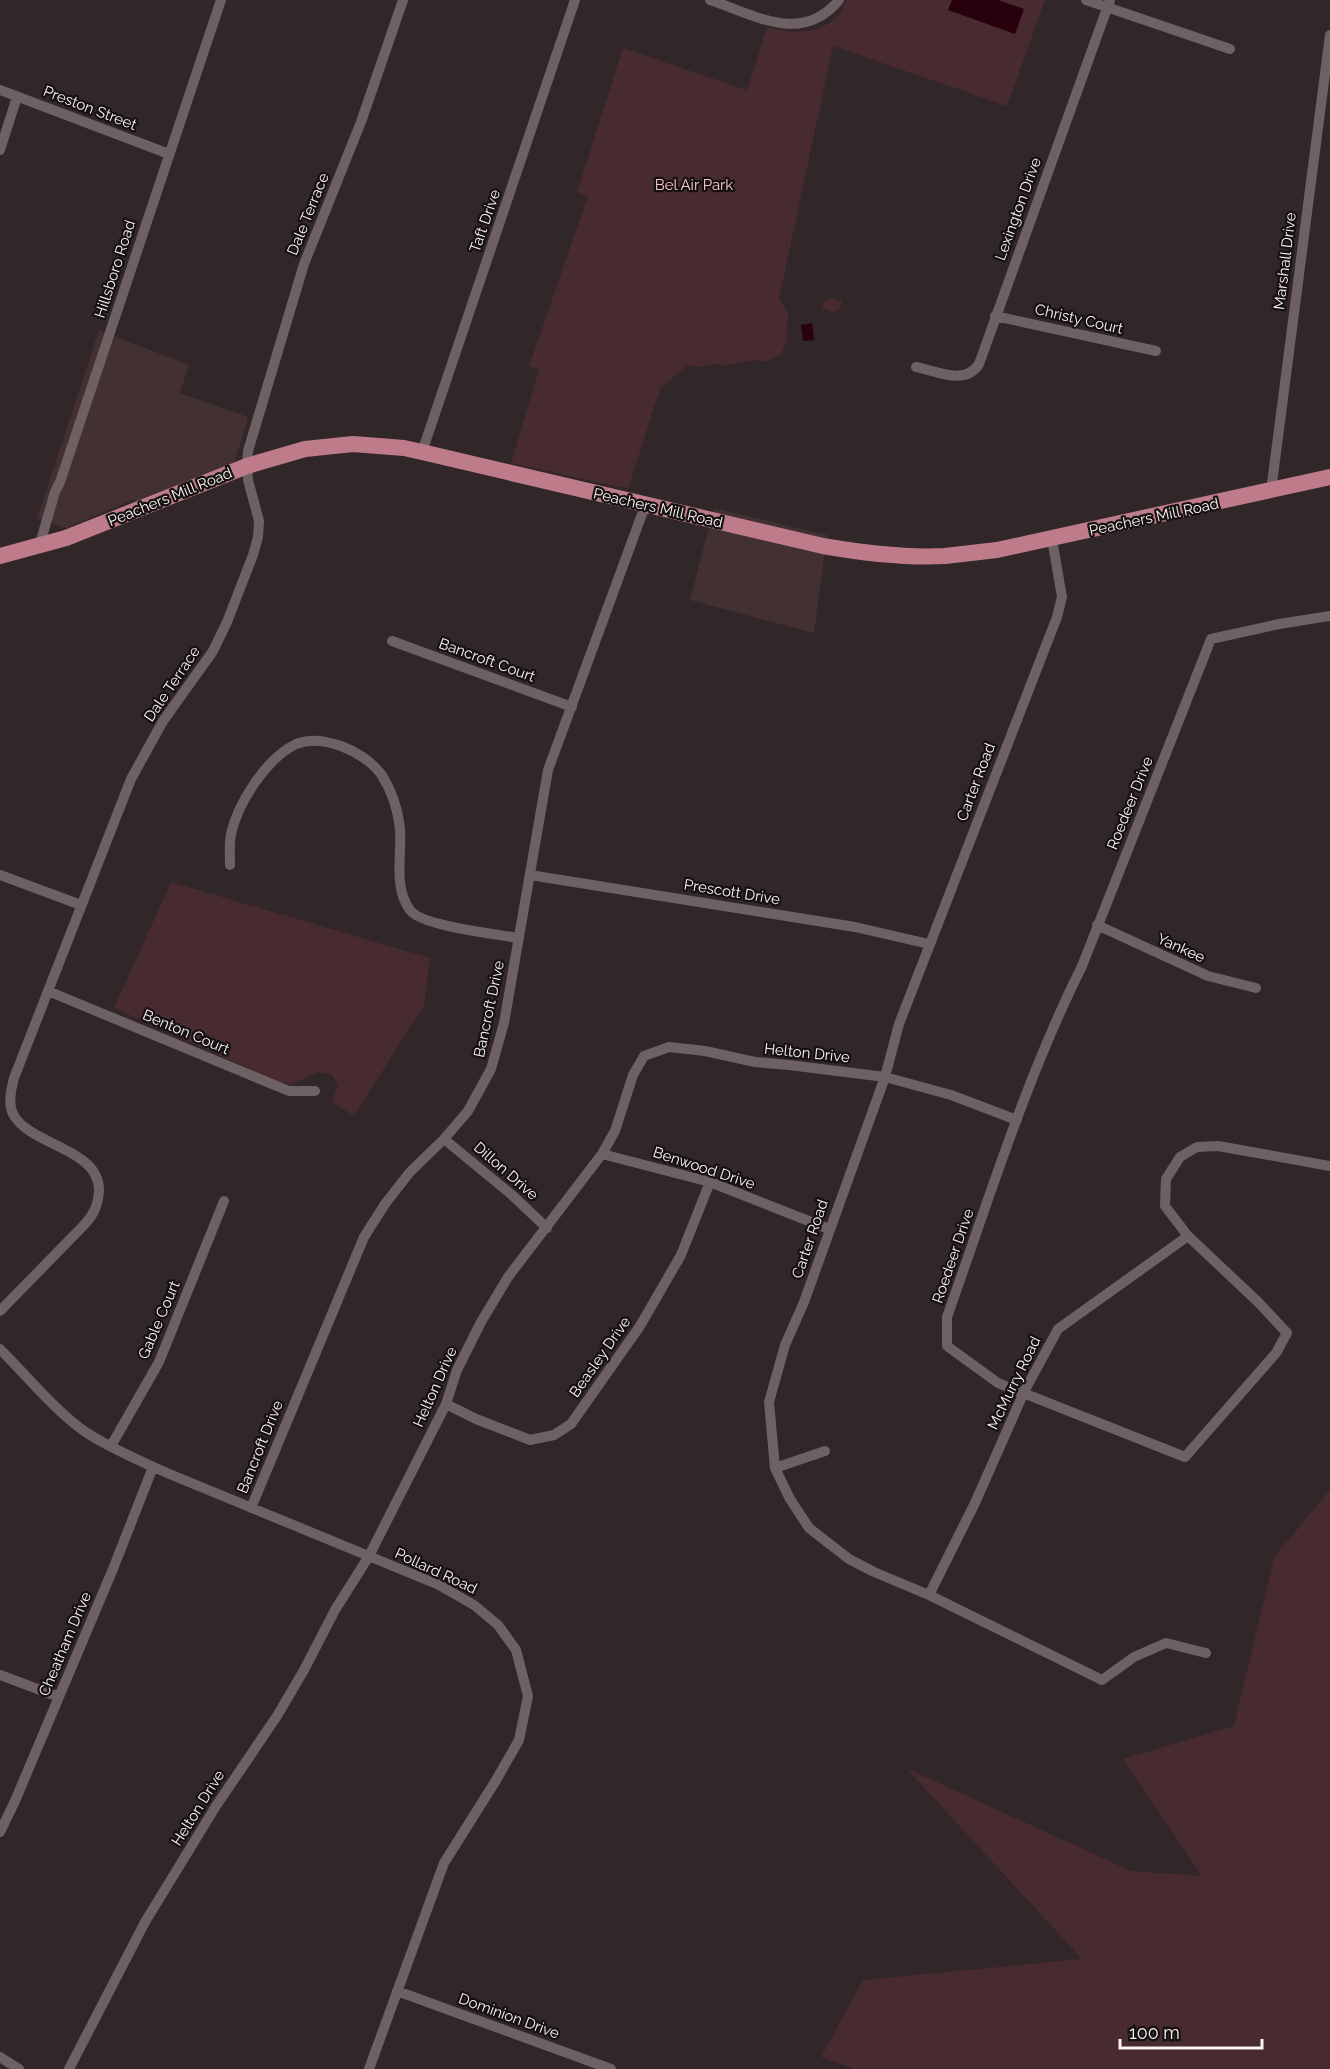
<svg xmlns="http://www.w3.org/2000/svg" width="1330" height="2069" viewBox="0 0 1330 2069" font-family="Raleway,sans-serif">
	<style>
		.built { fill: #423033 }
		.green { fill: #482a31 }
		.water { fill: #27010c }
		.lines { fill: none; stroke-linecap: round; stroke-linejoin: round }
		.minor { stroke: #6e6163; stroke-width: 10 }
		.primary { stroke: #be7c8b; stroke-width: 16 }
		.labels { text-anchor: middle; stroke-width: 4.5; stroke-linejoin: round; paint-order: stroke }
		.street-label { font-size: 15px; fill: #faf2f3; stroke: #161111 }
		.park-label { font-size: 15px; fill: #fbc8d1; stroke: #161111 }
	</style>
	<rect width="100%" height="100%" fill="#312628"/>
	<path class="built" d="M99,330L189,365L180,393L248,417L229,481L143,516L135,499L66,528L37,519Z
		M714,508L827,535L814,633L690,600Z"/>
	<path class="green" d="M847,0H1045L1007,106L833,46L779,299L788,312L786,344L781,354L766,362L755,360L725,365L713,364L701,367L687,365L660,389L628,489L511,463L539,370L529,366L588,196L577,192L623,48L747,90L767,27C790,34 818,35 837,17C841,13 844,5 847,0Z
		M832,298L842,301L839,310L833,312L822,308L825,300Z
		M171,882L430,958L424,1005L354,1116L332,1102L338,1085L332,1075L319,1072L292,1084L279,1082L114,1008Z
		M1330,1490V2069H855L821,2057L863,1980L1082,1959L906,1768L1131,1871L1202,1876L1123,1759L1234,1726L1274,1557Z"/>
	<path class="water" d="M952,0H998L1024,9L1015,34L948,10Z
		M812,323L814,340L803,341L801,325Z"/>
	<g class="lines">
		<path class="minor" d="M710,0C755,15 802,45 839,0
			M1086,0L1230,49
			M0,90L169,154
			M0,150L17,97
			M995,316L1156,351
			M916,367C937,371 965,386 979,364L1110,0
			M422,452L575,0
			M1271,491L1330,35
			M1052,539L1062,597L1057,617L899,1024L885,1077L804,1302L785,1345L769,1402L775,1468L790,1499L809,1528L849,1559L874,1572L929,1595L1102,1680L1134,1657L1166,1643L1206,1653
			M39,547L55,492L60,482L221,0
			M1330,616L1279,624L1211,639L1082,966C1026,1078 989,1199 947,1317V1346L998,1383L1185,1457L1276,1353L1287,1333L1258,1302L1188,1236L1165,1206L1166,1179L1180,1157L1197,1147L1218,1146L1330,1166
			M392,641L572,707
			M230,865C230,855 229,844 231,834C238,802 267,758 296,744C311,738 327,741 341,746C355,751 371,761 381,774C392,791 398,810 400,829C402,855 393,887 410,910C421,926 496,934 518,938
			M0,875L81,905
			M530,875L855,927L929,944
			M1097,925L1208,976L1256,988
			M48,991L289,1091H315
			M444,1139L512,1195L547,1228
			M602,1154L710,1182L829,1229
			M0,1311L85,1224C94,1214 98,1205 99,1191C100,1148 30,1146 13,1114C8,1103 11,1090 14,1078L131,779L163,721L213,651L227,622L253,555L258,537L259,521L248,480L247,466L248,451L304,264L361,122L403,0
			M0,1349C25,1374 58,1414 87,1433C112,1449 140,1461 167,1473L439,1585L474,1605L498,1625L516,1650L528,1696L519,1740L495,1782L444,1863L369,2069
			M446,1404L476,1419L530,1440L554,1435L571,1424L640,1326L681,1255L710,1182
			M111,1446L159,1362L224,1201
			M775,1468L825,1451
			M251,1508L364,1237L385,1204L410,1172L444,1139L468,1111L491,1069L504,1023L548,770L645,506
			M929,1595L975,1503L1024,1392L1058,1329L1188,1236
			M0,1675L59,1697
			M0,1832L15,1801L113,1569L153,1467
			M397,1991L611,2069
			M0,2057L19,2069
			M69,2069L145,1922L216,1806L277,1716L304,1670L335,1610L369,1556L446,1404L457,1370L481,1322L508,1277L602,1154L615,1131L633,1075L644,1056L669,1047L705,1051L755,1062L789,1065L885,1077L951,1095L1017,1120"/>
		<path class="primary" d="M0,556L66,538L247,466L305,449L353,444L404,448L422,452L823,546C863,553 905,558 945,556C963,554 980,552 997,550L1330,477"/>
	</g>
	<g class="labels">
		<g class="street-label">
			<text transform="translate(90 108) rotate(21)" y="5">Preston Street</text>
			<text transform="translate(1018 209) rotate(-70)" y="5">Lexington Drive</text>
			<text transform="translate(308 214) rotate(-68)" y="5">Dale Terrace</text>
			<text transform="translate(485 221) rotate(-71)" y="5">Taft Drive</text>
			<text transform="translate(1285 261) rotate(-83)" y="5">Marshall Drive</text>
			<text transform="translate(115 269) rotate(-72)" y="5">Hillsboro Road</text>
			<text transform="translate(1079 319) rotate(13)" y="5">Christy Court</text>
			<text transform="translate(170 497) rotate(-22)" y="5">Peachers Mill Road</text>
			<text transform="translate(658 508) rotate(13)" y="5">Peachers Mill Road</text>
			<text transform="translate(1154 517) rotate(-12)" y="5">Peachers Mill Road</text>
			<text transform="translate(487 660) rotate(20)" y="5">Bancroft Court</text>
			<text transform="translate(172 684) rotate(-56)" y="5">Dale Terrace</text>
			<text transform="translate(976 782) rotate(-69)" y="5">Carter Road</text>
			<text transform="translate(1130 803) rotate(-68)" y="5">Roedeer Drive</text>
			<text transform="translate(732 892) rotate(9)" y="5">Prescott Drive</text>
			<text transform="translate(1181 948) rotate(24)" y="5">Yankee</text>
			<text transform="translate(489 1009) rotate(-78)" y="5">Bancroft Drive</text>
			<text transform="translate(186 1032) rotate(23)" y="5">Benton Court</text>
			<text transform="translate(807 1053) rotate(6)" y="5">Helton Drive</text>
			<text transform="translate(704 1168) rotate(18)" y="5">Benwood Drive</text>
			<text transform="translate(506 1171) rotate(41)" y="5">Dillon Drive</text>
			<text transform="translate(810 1239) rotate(-71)" y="5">Carter Road</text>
			<text transform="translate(953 1256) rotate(-71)" y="5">Roedeer Drive</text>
			<text transform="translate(159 1320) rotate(-67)" y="5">Gable Court</text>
			<text transform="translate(600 1357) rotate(-55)" y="5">Beasley Drive</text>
			<text transform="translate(1014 1383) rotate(-64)" y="5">McMurry Road</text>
			<text transform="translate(435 1387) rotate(-66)" y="5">Helton Drive</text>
			<text transform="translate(260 1447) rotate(-68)" y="5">Bancroft Drive</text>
			<text transform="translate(436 1571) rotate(25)" y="5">Pollard Road</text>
			<text transform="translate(65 1644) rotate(-67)" y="5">Cheatham Drive</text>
			<text transform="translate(198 1808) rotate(-58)" y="5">Helton Drive</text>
			<text transform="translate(509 2016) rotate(20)" y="5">Dominion Drive</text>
		</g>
		<g class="park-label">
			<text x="694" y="190">Bel Air Park</text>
		</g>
	</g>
	<path d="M1120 2039v9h142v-9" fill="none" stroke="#faf2f3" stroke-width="3"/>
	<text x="1129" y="2039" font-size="18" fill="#faf2f3" stroke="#161111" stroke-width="4.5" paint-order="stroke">100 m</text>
</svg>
